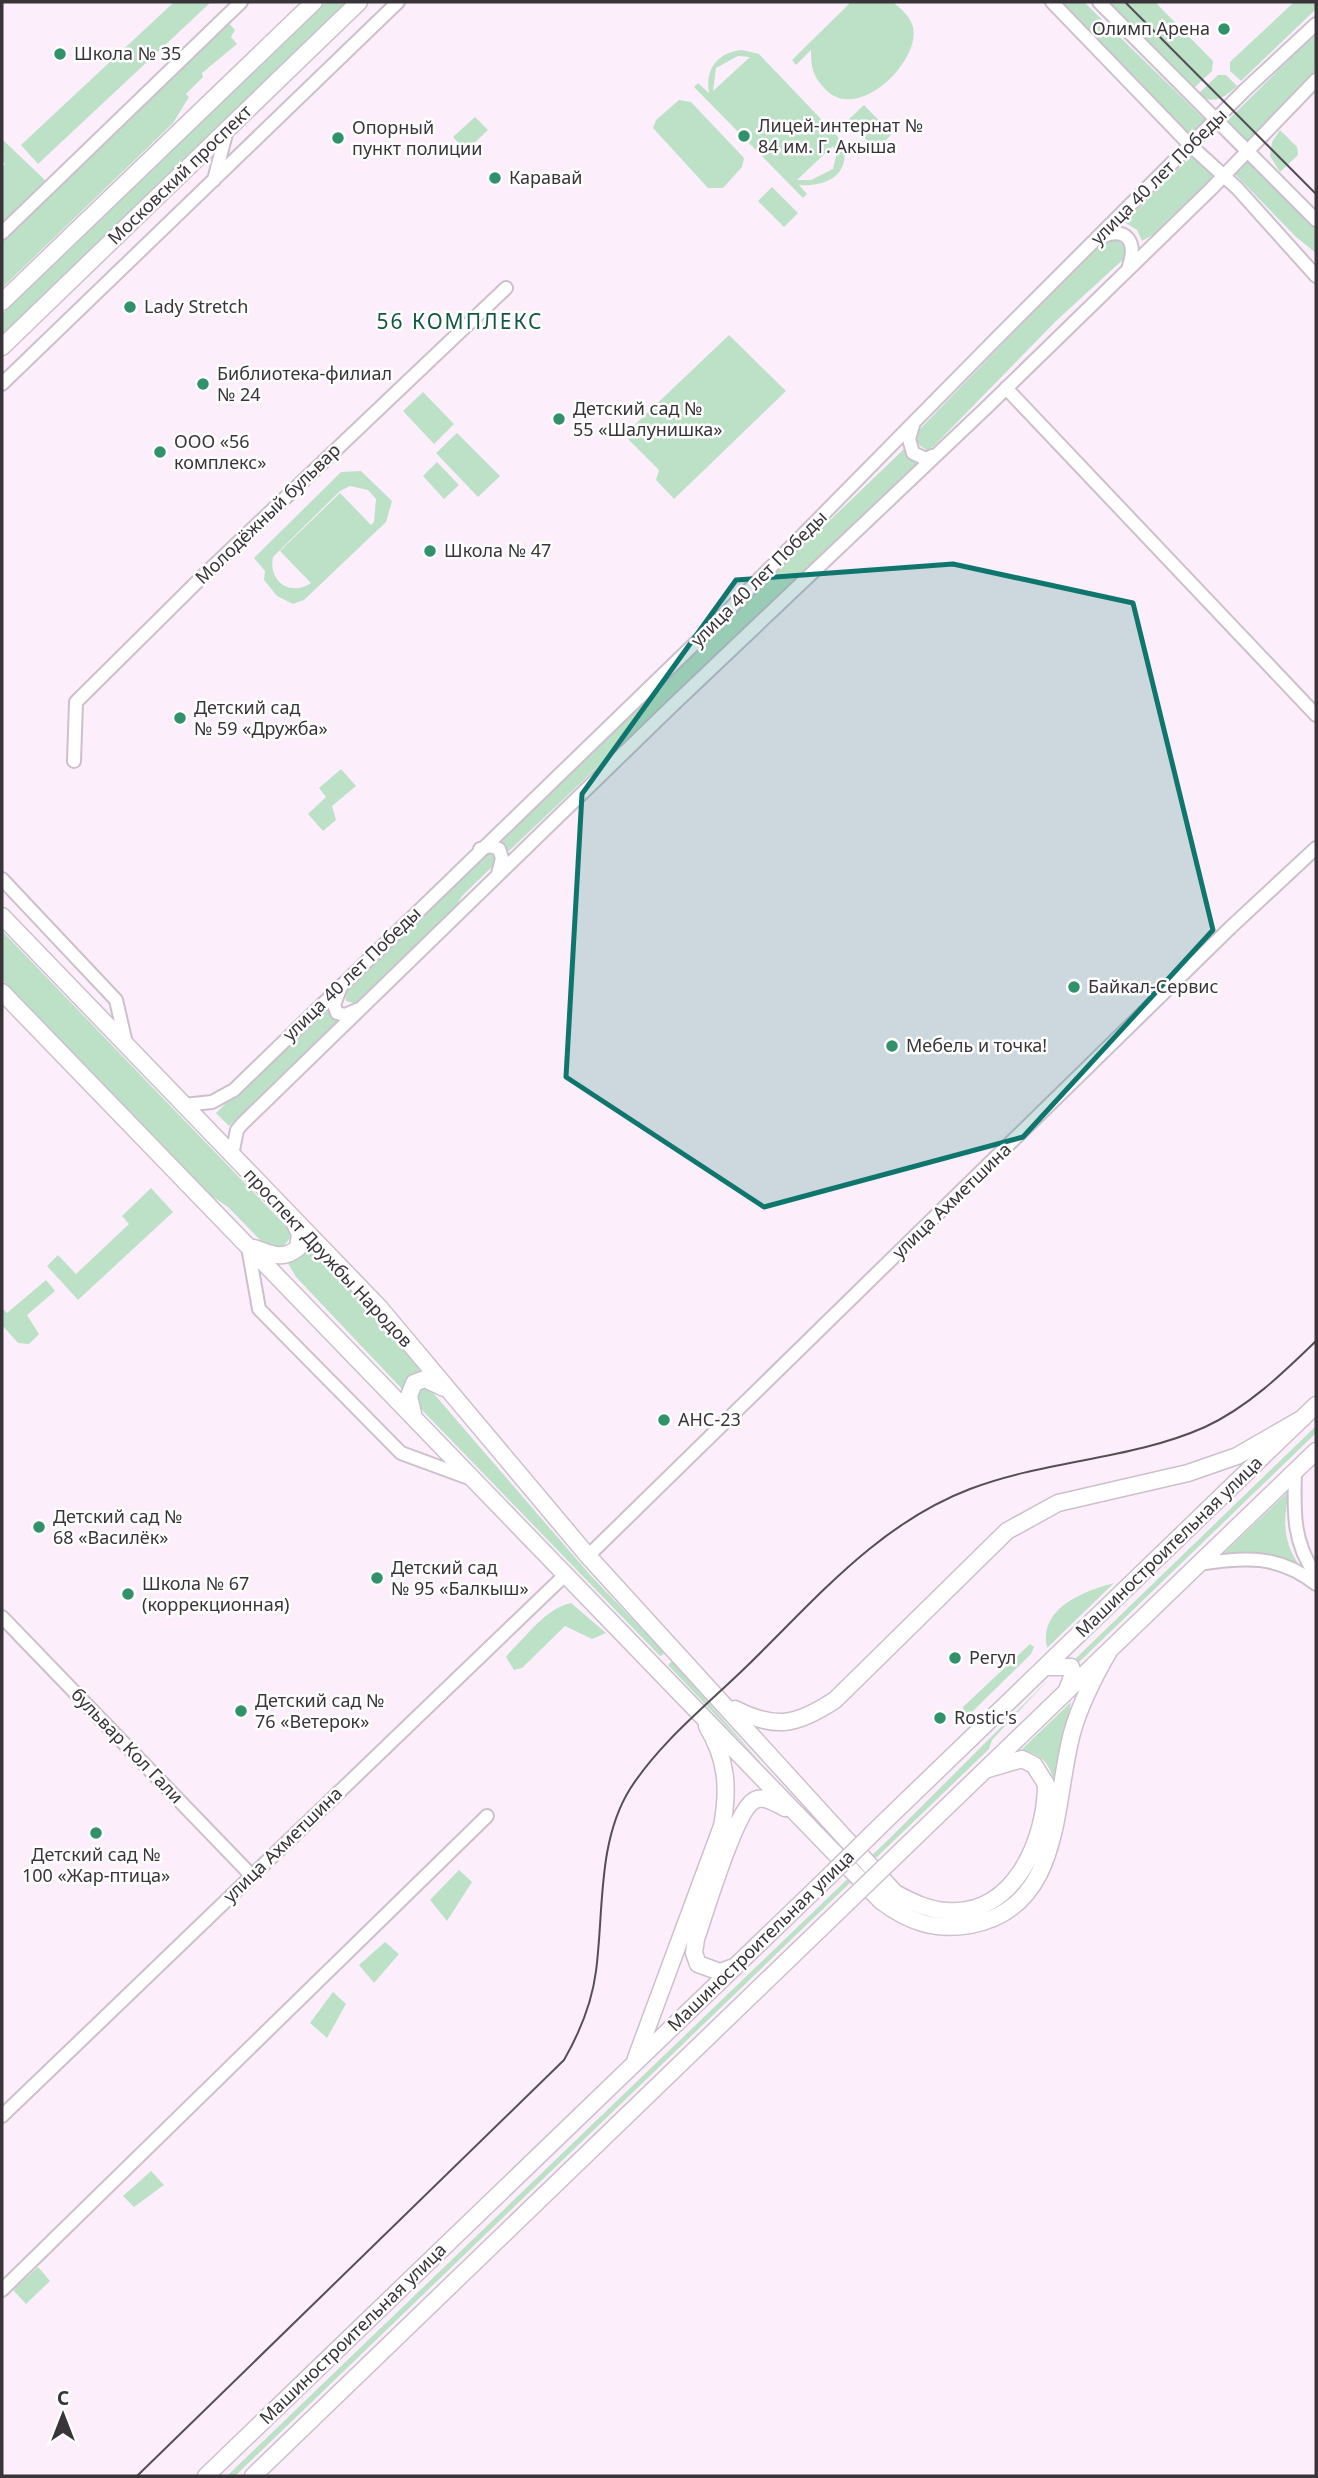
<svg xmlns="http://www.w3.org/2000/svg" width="1318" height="2478" viewBox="0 0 1318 2478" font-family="'Noto Sans',sans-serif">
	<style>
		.green { fill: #bce1c7; fill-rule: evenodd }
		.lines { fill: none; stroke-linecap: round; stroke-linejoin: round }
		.minor-casing { stroke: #ccc0cc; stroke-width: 16 }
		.major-casing { stroke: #ccc0cc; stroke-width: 19 }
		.minor { stroke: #fff; stroke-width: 12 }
		.major { stroke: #fff; stroke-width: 16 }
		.tram { stroke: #554f55; stroke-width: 2 }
		.major-bridge-casing { stroke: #ccc0cc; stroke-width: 19; stroke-linecap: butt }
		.major-bridge { stroke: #fff; stroke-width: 16 }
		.marked { fill: #0f766e; fill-opacity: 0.2; stroke: #0f766e; stroke-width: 5; stroke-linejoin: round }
		.poi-dot { fill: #31916b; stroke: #fff; stroke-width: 2.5 }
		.labels { text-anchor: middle; stroke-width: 5; stroke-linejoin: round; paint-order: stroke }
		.poi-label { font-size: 18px; fill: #393439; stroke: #fff; text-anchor: start }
		.street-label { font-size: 18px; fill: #393439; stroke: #fff }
		.quarter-label { font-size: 21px; letter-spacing: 2px; fill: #13583e; stroke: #fff }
	</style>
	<rect width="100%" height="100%" fill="#fceffb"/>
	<path class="green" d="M174,2H211L38,164L21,145Z
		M326,2H350L2,337V314Z
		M851,2H893C901,9 910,16 913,27C921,61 858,124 825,89C813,76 811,68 811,50L796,65L792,60Z
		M1060,2H1084L1207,122L1191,137Z
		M1107,2H1155L1213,61L1212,71L1192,90Z
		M1294,2H1316V9L1241,81L1230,71V62Z
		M227,21L235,30L231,37L237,44L202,73L203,77L186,94L189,97L173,123L2,288V239Z
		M1316,33V70L1245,143L1225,123Z
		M742,50L759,54L842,141C853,174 827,187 799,185L807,194L803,198L694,87L698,83L709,93C705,70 717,52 742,50ZM738,56L750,57L713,91L716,68ZM833,146L836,156L833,169L811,180H797Z
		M1218,75H1226L1237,86C1224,98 1214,105 1197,95Z
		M679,100L691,102L744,158L742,167L723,188H708L653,128L656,120Z
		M864,105L892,134L876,150L848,120Z
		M475,117L488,130L466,151L453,137Z
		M1280,130L1297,147L1298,155L1280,172L1270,156L1272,142Z
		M2,139L46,181L2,226V167L5,164L2,161Z
		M1195,152L1217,175L1156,233L1142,241L1137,230L1124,222Z
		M1249,159L1316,229V253L1296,237L1234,173Z
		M772,187L798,213L784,227L758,201Z
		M1116,239L1126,247L1127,256L1056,321L934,446L928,450C918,447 916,441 917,432L1102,241Z
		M729,335L786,391L674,499L656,480L659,470L624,435Z
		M423,392L454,424L434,444L403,411Z
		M457,433L500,476L478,497L436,453Z
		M905,448L917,463L509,851H506L496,841Z
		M437,462L459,485L444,499L423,476Z
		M361,471L392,501L386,522L304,600L293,604L277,596L264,580L265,571L254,558L341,472ZM350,486L368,490L376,499L374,522L371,525L340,493L280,551L311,583C290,597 268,581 273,557L340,491Z
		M341,769L356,786L332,806L336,820L323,831L308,814L326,797L319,788Z
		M488,853L495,857V864L462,896L455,908L357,1004L346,1001L345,992C393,947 436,899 484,854Z
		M2,931L289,1229L290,1238L283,1247L266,1246L228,1207L206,1192L2,980Z
		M330,1008L342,1020L229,1126L216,1113L311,1020Z
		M151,1188L173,1212L78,1300L47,1266L58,1255L76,1274L129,1224L122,1216Z
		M306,1240L369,1308L421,1371L407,1378L402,1389L296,1277L286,1260Z
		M46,1280L55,1291L27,1315L39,1334L29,1344L18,1343L2,1325V1308L7,1313Z
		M421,1387H428L592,1577L664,1652L663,1655L660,1656L421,1409L416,1402V1393Z
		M1316,1426V1433L1074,1667L1071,1663Z
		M1291,1489C1281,1518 1283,1547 1304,1571L1260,1553L1222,1555Z
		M1114,1583L1047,1648C1038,1608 1084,1591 1114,1583Z
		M571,1603L606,1633L592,1639L565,1626L522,1668L514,1670L506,1657L509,1653C527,1636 546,1608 571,1603Z
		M1030,1644L1034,1647L1031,1654L970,1714L962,1713L963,1707Z
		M672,1661L761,1763L668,1665Z
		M1050,1678L992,1740L989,1749L235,2476H227L891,1837Z
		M1071,1702L1056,1787H1054C1053,1766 1041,1752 1020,1751Z
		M459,1870L472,1882L447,1921L430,1900Z
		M385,1942L399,1954L374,1983L359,1965Z
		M333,1992L346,2004L327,2038L310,2023Z
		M151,2171L164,2185L134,2207L123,2196Z
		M38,2267L50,2281L26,2304L13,2290Z"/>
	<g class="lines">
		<g class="minor-casing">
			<path id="minor" d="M1052,2L1191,146L1237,188L1316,276
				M1099,2L1316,220
				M214,180L227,130
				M2,233L241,2
				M1101,237C1127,226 1137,242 1129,266
				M2,384L398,2
				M1006,388L1316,715
				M913,425L909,439L913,453L926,459L932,456
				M74,761L76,702L203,576L506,288
				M480,849L490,846L499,849L502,858L498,874
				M2,879L116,1000L126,1043
				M341,986L334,1005L337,1013L345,1015L359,1009
				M184,1105L212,1102L234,1090L712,627L996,339L1245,90L1316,24
				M232,1155L237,1130L242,1124L673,705L988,406L1212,188L1316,80
				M248,1247L259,1309L401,1453L469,1478
				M1295,1471C1294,1510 1292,1542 1316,1575
				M588,1556L1231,927L1316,848
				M1198,1564C1244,1557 1278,1554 1316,1584
				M2,1617L252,1876
				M2,2116L565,1575
				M2,2290L487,1816"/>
		</g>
		<g class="major-casing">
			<path id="major" d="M2,302L314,2
				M2,347L359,2
				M2,916L379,1307L588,1556L895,1893C912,1902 928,1910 947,1911C1014,1916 1046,1840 1046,1784L1034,1765L1022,1759L985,1770
				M2,992L881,1901C909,1922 935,1931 970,1925C1063,1908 1053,1804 1072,1733C1080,1704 1094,1677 1109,1651
				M254,1248C271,1254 282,1261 298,1248L300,1234L294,1222
				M414,1418L409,1396L414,1383L425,1379L444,1388
				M1045,1667H1071L1073,1674L1067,1690
				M735,1709C776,1730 797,1725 835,1700L1007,1531L1058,1503L1188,1473L1237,1456L1303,1418
				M880,1826L1316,1405
				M903,1849L1316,1451
				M734,1967L720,1972L698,1964L694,1953L696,1939C705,1914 735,1809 755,1800C765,1795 777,1804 785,1808
				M636,2058L722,1826C729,1789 727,1759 707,1726
				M206,2476L824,1881
				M253,2476L846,1904"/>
		</g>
		<use href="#minor" class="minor"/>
		<use href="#major" class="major"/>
		<path class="tram" d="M1125,2L1316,194
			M137,2476L564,2060C580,2032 592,2003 596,1971C604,1911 597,1842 630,1789C660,1742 707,1705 747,1666C816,1599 878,1524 970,1489C1046,1460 1131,1460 1205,1427C1248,1407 1282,1374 1316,1341"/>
		<g class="major-bridge-casing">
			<path id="major-bridge" d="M824,1881L880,1826
				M846,1904L903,1849"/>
		</g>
		<use href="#major-bridge" class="major-bridge"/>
	</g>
	<path class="marked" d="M953,564L1133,603L1213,930L1023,1137L764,1207L566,1077L582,794L736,580Z"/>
	<g class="poi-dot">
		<circle cx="1224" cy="29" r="7"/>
		<circle cx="60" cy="54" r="7"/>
		<circle cx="744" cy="136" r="7"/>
		<circle cx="338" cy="138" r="7"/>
		<circle cx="495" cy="178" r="7"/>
		<circle cx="130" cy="307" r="7"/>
		<circle cx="203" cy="384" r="7"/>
		<circle cx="559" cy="419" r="7"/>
		<circle cx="160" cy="452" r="7"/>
		<circle cx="430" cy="551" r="7"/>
		<circle cx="180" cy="718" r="7"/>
		<circle cx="1074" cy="987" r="7"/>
		<circle cx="892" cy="1046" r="7"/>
		<circle cx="664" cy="1420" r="7"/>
		<circle cx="39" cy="1527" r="7"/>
		<circle cx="377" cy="1578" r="7"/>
		<circle cx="128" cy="1594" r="7"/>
		<circle cx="955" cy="1658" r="7"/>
		<circle cx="241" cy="1711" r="7"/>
		<circle cx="940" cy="1718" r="7"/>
		<circle cx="96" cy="1833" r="7"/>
	</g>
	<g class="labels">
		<g class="poi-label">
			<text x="1210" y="35" text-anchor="end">Олимп Арена</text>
			<text x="74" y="60">Школа № 35</text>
			<text x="758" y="132">Лицей-интернат №<tspan x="758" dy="21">84 им. Г. Акыша</tspan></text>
			<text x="352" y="134">Опорный<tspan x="352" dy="21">пункт полиции</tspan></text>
			<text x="509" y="184">Каравай</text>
			<text x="144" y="313">Lady Stretch</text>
			<text x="217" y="380">Библиотека-филиал<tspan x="217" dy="21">№ 24</tspan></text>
			<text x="573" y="415">Детский сад №<tspan x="573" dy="21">55 «Шалунишка»</tspan></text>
			<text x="174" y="448">ООО «56<tspan x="174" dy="21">комплекс»</tspan></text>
			<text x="444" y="557">Школа № 47</text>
			<text x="194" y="714">Детский сад<tspan x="194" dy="21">№ 59 «Дружба»</tspan></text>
			<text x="1088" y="993">Байкал-Сервис</text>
			<text x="906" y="1052">Мебель и точка!</text>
			<text x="678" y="1426">АНС-23</text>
			<text x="53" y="1523">Детский сад №<tspan x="53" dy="21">68 «Василёк»</tspan></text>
			<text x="391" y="1574">Детский сад<tspan x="391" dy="21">№ 95 «Балкыш»</tspan></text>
			<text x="142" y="1590">Школа № 67<tspan x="142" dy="21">(коррекционная)</tspan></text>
			<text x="969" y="1664">Регул</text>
			<text x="255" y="1707">Детский сад №<tspan x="255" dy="21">76 «Ветерок»</tspan></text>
			<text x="954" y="1724">Rostic's</text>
			<text x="96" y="1861" text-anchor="middle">Детский сад №<tspan x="96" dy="21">100 «Жар-птица»</tspan></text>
		</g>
		<g class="street-label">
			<text transform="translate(180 175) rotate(-44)" y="6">Московский проспект</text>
			<text transform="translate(1159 177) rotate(-45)" y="6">улица 40 лет Победы</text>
			<text transform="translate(268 514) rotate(-44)" y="6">Молодёжный бульвар</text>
			<text transform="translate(759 579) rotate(-45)" y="6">улица 40 лет Победы</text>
			<text transform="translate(352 974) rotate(-44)" y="6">улица 40 лет Победы</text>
			<text transform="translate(952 1201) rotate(-44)" y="6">улица Ахметшина</text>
			<text transform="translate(328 1258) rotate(47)" y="6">проспект Дружбы Народов</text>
			<text transform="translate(1169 1547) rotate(-44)" y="6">Машиностроительная улица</text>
			<text transform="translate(127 1746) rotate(46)" y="6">бульвар Кол Гали</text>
			<text transform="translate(283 1845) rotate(-44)" y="6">улица Ахметшина</text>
			<text transform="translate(761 1941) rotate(-44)" y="6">Машиностроительная улица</text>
			<text transform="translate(353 2334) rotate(-44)" y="6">Машиностроительная улица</text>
		</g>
		<g class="quarter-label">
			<text x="460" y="329">56 КОМПЛЕКС</text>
		</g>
	</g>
	<rect width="1318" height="2478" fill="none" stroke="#393439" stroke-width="7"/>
	<g transform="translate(63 2415)" stroke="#ffffff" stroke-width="5" paint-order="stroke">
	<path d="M0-5L12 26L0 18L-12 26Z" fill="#393439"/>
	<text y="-10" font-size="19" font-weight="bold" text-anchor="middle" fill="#393439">С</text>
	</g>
</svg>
